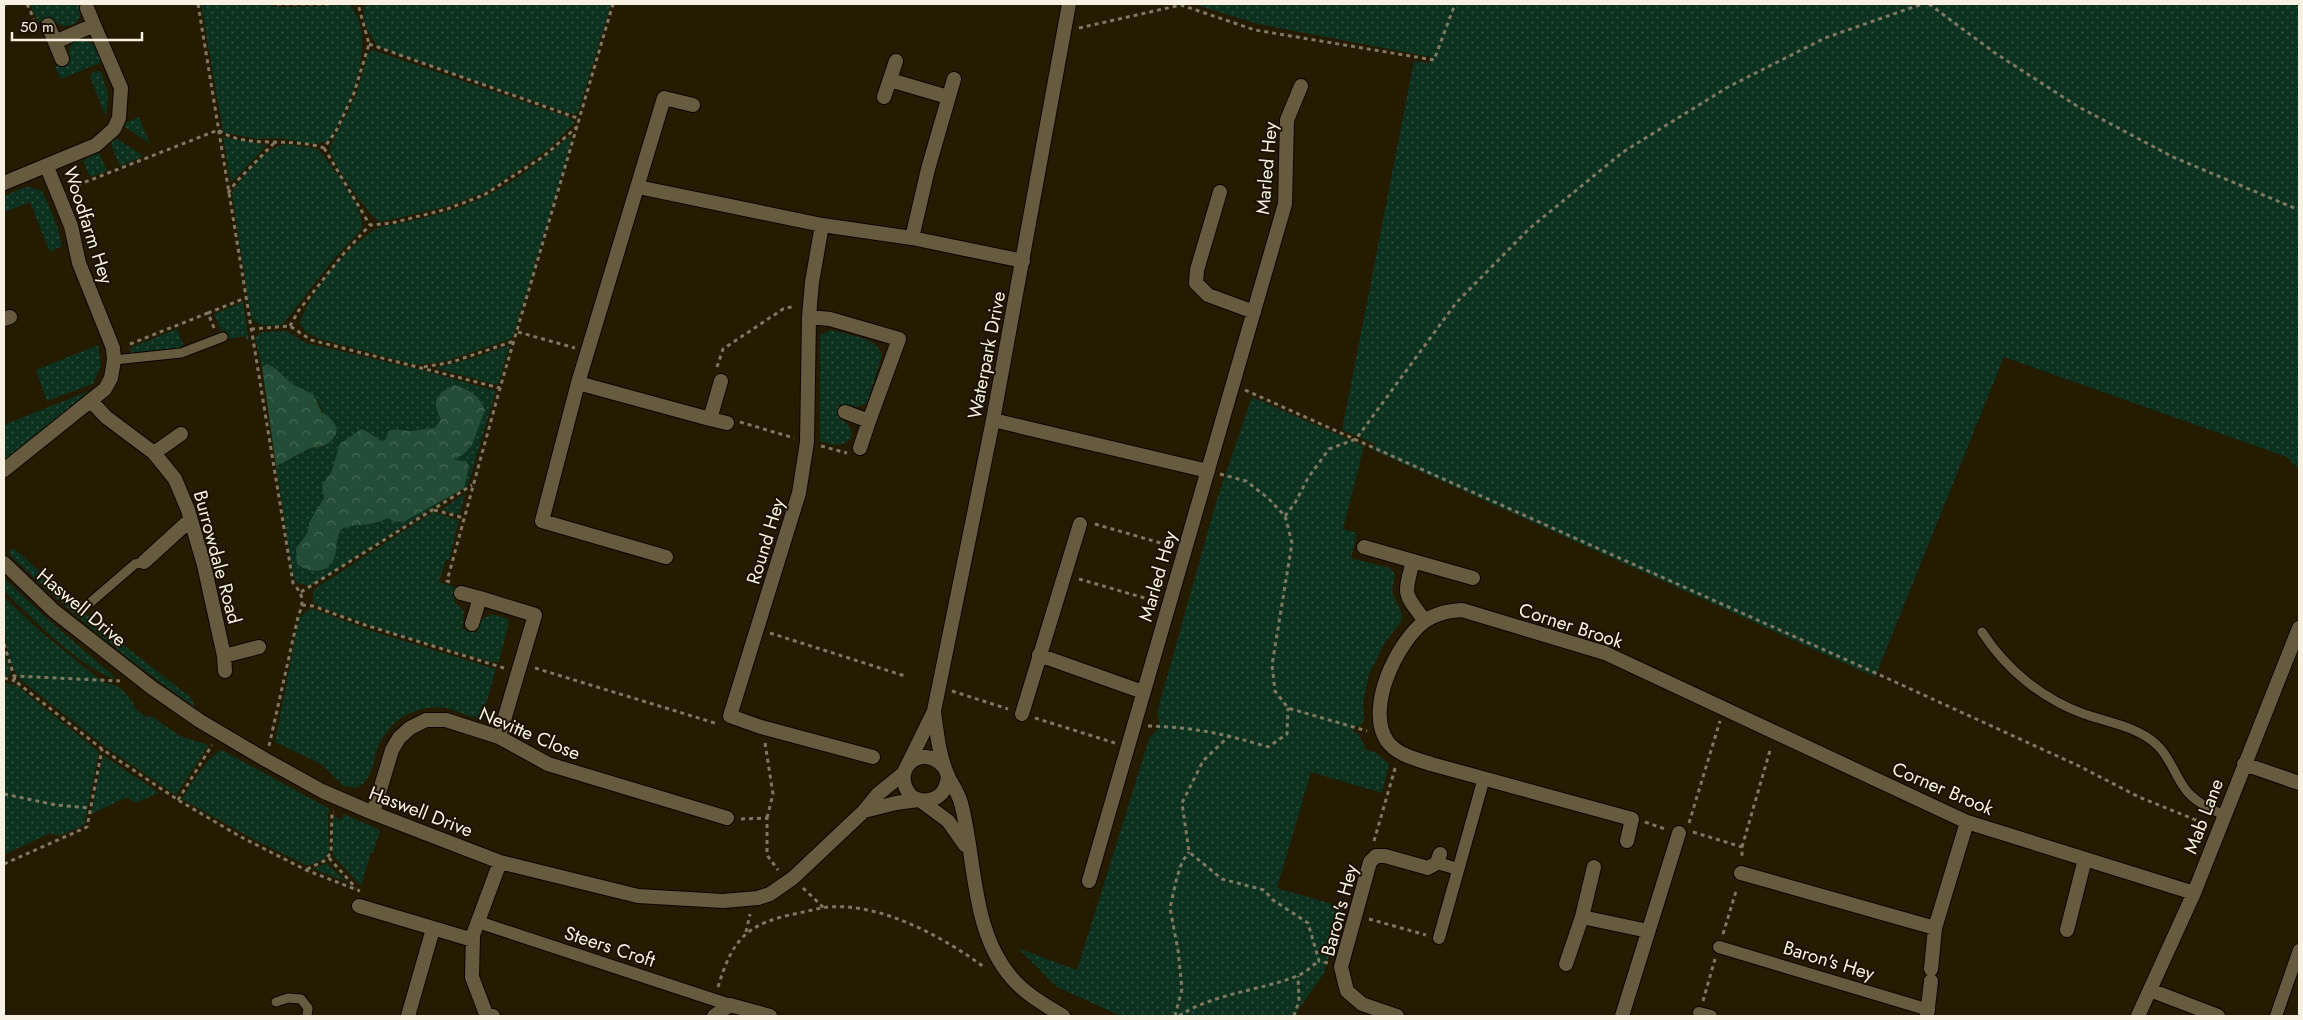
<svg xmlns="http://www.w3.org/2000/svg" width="2303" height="1020" viewBox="0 0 2303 1020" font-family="Jost,sans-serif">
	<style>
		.grass { fill: url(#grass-dots) }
		.forest { fill: url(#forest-crowns) }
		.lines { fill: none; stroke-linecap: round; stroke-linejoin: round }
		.service-casing { stroke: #0e0500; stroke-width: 11 }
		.pedestrian-casing { stroke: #0e0500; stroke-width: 14 }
		.minor-casing { stroke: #0e0500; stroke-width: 16 }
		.tertiary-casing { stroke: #0e0500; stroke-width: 16 }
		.path { stroke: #807762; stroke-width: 3; stroke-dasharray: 4 4; stroke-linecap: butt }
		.service { stroke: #675b3f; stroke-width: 9 }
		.pedestrian { stroke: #675b3f; stroke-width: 12 }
		.minor { stroke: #675b3f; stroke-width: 14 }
		.tertiary { stroke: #675b3f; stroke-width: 14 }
		.labels { text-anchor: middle; stroke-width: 4; stroke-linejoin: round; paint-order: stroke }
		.street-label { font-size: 19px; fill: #f8f1e1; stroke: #1c1100 }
	</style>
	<defs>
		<pattern id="grass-dots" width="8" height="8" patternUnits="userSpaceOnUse" patternTransform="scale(1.25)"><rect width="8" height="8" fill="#0c321f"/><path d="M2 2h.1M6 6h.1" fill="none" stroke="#30503f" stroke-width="1.8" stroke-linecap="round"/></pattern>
		<pattern id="forest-crowns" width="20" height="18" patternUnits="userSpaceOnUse" patternTransform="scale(1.25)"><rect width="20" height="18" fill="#244d37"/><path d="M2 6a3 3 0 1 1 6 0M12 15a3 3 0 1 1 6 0" fill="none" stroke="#456754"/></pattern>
	</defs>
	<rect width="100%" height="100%" fill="#251b01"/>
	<path class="grass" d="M30,4H87L80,7C84,26 63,33 52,18L38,22Z
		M201,4H270L274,6L283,7L350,5C379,39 350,110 328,141L314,144L278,138L257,139L223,132Z
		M365,4H611L578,113L572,114L379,47C368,35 361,19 365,4Z
		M1193,4H2299V469L2287,457L2004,357L1875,677L1373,450L1375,444L1342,430L1414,61L1429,63L1431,57L1258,24Z
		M83,39L96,46L102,62L61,79L55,67L68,61L70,46L75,41Z
		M373,50L568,117L575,122L550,148L489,190L449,206L380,222C369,216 334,165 330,152V147L356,95L368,53Z
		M98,71L101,72L108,93L106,117L90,77L92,73Z
		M139,117L150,144L124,126L126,123Z
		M223,137L267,145L232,182L230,179Z
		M569,137L571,138L569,149L514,334L511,339L446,361L417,365L320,339L307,333L300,325V322C311,291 350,242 380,227C413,221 450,213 480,199C513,184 542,160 569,137Z
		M116,138L142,155L141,157L120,166L111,144Z
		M288,144L318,149C331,166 365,207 362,229L332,261L287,319L281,325H261L253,320L250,312L232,193C241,177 268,144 288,144Z
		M99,153L107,171L90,177L83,160Z
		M25,187H31L42,191L57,225L62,246L50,252L30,202L4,212V196Z
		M243,302L249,342L244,336L229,339L225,330L221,331L214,314Z
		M177,329L183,344L181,348L131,353L130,348Z
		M831,330C847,335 878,337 882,355L867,403L857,407L842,404L839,418C855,426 857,443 837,445C832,445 825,442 820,441V335Z
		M281,331H287L306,343L422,370L496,391L468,485L310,586L297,583L293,575L276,466L311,448L322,447L335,437L319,404L301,389L292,384L275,368L267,364L262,367L255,338L262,332Z
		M98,345L101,366L93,384L47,401L36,370Z
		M510,345L498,385L435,368L474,358Z
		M89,391L88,393L4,461V425Z
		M1252,397L1364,446L1343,529L1357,533L1351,558L1390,568L1395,574L1392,592L1402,614L1401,622L1386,641L1369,674L1363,703L1364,721L1359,727L1355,726L1353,732L1358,733L1366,750L1375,752L1389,764L1382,793L1311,772L1277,888L1343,907L1324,973L1294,1016H1121L1057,987L1018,948L1077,970L1150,736C1160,729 1161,725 1157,713L1216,502Z
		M466,493L459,515L441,510Z
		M433,512L459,520L449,560H446L439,582L455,587L457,590L454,602L464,611L462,629L476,633L481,620L492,614L506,618L509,621L499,662H492L384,630L318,606L313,602V590Z
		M15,549L97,624L190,697L196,708C129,661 67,611 9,554L10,550Z
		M4,578L44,616L115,677L114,679C76,664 33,619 4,591Z
		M4,597L40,631L104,683C120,683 125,693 135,705L134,708L148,718L150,715L180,736L209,745L176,795L104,746L21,680C3,659 4,623 4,597Z
		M311,608L369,630L496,669L484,711L492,713C482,726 459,710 446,708C434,706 420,709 408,714C395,720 384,733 378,747C372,762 373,782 355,788L344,786L321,764L275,742L299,618Z
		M4,651L11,673L10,676L4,675Z
		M4,682L17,686L99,752L84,825L59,836L50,833L4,855Z
		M222,750L330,809L328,814L329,853L324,859L308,866L255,840L182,799C189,787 210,753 222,750Z
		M103,755L159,793L135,803L128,797L91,814Z
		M344,814L380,830L373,853L371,852L361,886L333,855V816L341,820Z
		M326,863L347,882L314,869Z"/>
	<path class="forest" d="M267,364L275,368L292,384L313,394L322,413C327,414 330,418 334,423C341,432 332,443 322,446C319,448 314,447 311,448C299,453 288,461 276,466L262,367Z
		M454,385C469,389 479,395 485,410L472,445L464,454L453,460L466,461L469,466L464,488L405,521L394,522L388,518C369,527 361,523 343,528C334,538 338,548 334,558C327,575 309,573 297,564L296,548L307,534L310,521L324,498L322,485L331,473L340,444L361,429C370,432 375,438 382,441L386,439L388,431C399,427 404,432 413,431C421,429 427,429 435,428L441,419C430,401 437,394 454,385Z"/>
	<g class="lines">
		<g class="service-casing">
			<path id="service" d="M114,360L181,353L223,337
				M91,602L135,564L144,562
				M1982,632C2006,669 2042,699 2084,714C2107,722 2139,727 2157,745C2170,757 2175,776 2186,790C2195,802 2210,808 2223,815
				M276,1002L288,998L301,999L308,1008L307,1016"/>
		</g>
		<g class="pedestrian-casing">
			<path id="pedestrian" d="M1437,863L1458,869
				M478,922L730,1005
				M1439,938L1484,778
				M1719,947L1929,1010
				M1699,1013L1711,1016
				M2276,1016L2299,950"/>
		</g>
		<g class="minor-casing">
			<path id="minor" d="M87,8L94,25
				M48,25L62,59
				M890,80L948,97
				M884,97L896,61
				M4,183L96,145L114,129L119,118L121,88L94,25L55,42
				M638,187L822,225L912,238L1023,261
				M1220,192L1197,270L1196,283L1208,295L1254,312
				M822,225L812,282L809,317L807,442L799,493L730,716L761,727L873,757
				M912,238L928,169L954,79
				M809,317L830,319L899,339L869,421
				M4,319L10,317
				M721,381L710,419L727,423
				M578,383L710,419
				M91,401L106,417L154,453L175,479L188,510L204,565L224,656L225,671
				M845,412L869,421L860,448
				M993,420L1208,471
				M154,453L181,434
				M4,470L105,389L111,378L114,360L113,348L79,263L71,226L47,167
				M1364,547L1413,561
				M666,557L542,521L578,383L664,98L693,105
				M144,562L190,520
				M4,563L54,611L151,687L200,721L266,760L322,791L373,813L500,862L638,896L723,901L758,898L770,894L793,878L864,811L878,794L904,773
				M461,593L480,598L472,624
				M480,598L535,615L499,737
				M1425,621C1403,592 1404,596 1413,561L1473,578
				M1039,655L1143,692
				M224,656L259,647
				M1022,714L1080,524
				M2244,764L2299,783
				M864,811L896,803L918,800
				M373,813L392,750L399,738L410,728L426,720H446L499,737L548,764L727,818
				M1627,841L1632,819L1431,764C1416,759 1397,755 1387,741C1365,708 1397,642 1425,621C1437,613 1448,611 1462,610L1605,653L1967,822L2194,893
				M1741,873L1935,928
				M1089,881L1285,204L1287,120L1301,86
				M359,906L473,940
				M1582,917L1648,931
				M2067,930L2085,859
				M1566,964L1582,917L1594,867
				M1931,969L1935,928L1967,822
				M2150,990L2218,1016
				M408,1016L433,929
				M493,1016L486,1014L472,977L473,935L500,862
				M714,1016L730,1005L770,1016
				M1397,1016L1362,1004L1347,991L1341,967L1370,862L1376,856H1385L1428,868L1437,863L1440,854
				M1622,1016L1679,833
				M1927,1016L1931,981
				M2138,1016L2194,893L2299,628"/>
		</g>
		<g class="tertiary-casing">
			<path id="tertiary" d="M934,712C937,733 939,756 948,776C952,785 958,792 961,803C976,860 971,930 1011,977C1025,994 1045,1005 1063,1016
				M907,766L934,711L993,420L1069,4
				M944,767C921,741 888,771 912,797C931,806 947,796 948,775
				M921,801L948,821L965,845"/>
		</g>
		<path class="path" d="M27,4L34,19
			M198,4L293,583C304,596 304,601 298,617L269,746
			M277,4H329
			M1929,4L1995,53L2077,106L2173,157L2299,210
			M4,5L6,4
			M1079,28L1181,5L1255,30L1434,60L1455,4
			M369,44L580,119
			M324,148L370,225
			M70,188L218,130C247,150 291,136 324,148L336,131L354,93L369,44L358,4
			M228,193L236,182L276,141
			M290,326L299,310L344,253L370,225L392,223L447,209L484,195L544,156L578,126
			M214,328L208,313L245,298
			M251,329L290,326L311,340L500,388
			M518,332L575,348
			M130,344L208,313
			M424,367L452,362L514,341
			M717,367L723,349L783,309L795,306
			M1245,390L1869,670L2079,766L2139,797L2206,824
			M740,422L794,438
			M821,446L847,453
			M1220,474L1246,481L1268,498L1285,516L1292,543L1272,665L1275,691L1288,708L1367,731
			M434,510L464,518
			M1285,516L1295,503L1308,478L1329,449L1356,439L1456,303L1530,228L1623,152L1728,87L1825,38L1922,4
			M1095,524L1171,546
			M1079,579L1155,601
			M450,582L447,581L500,388L613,4
			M301,592L472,485
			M302,605L313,606L362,624L504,668
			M770,633L905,676
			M4,644L14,676L120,681
			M535,668L718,724
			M14,676L15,681L102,749L178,800L241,837L306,870L360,891
			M4,678L15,681
			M952,691L1008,709
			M1035,718L1115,743
			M1148,726C1192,727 1226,734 1268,747L1287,734L1288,708
			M1230,735L1203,761L1182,803L1189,852L1222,879L1264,890L1273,900L1308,923L1319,961L1328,963
			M765,743L773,794L767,818
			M4,794L56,805L90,808
			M178,800L212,745
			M741,819L767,818V855L778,870
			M1645,822L1665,829
			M1689,823L1720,721
			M1693,832L1742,847V859
			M1374,841L1396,765
			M1742,847L1771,747
			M329,858L356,888
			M4,864L87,827L102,749
			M307,869L324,861L331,853L332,812H334
			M803,888L824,908
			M1369,919L1426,935
			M746,932L750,914
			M1723,934L1737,888
			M718,987C733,937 748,923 799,913C809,911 819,908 829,907C882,903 943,937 984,967
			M1703,1001L1715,959
			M1175,1016L1182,989L1178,950L1170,908L1177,877L1182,862L1189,852
			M1179,1016C1214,993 1259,991 1297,976C1305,973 1312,966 1319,961
			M1294,1016L1299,1001L1298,976"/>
		<use href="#service" class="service"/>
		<use href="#pedestrian" class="pedestrian"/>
		<use href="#minor" class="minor"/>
		<use href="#tertiary" class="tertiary"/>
	</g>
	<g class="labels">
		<g class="street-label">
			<text transform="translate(1266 168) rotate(-85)" y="7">Marled Hey</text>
			<text transform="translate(89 225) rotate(72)" y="7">Woodfarm Hey</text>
			<text transform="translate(986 355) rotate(-79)" y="7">Waterpark Drive</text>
			<text transform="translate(765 541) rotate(-73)" y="7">Round Hey</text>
			<text transform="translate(218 557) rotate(75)" y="7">Burrowdale Road</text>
			<text transform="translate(1157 576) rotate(-74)" y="7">Marled Hey</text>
			<text transform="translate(82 607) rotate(40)" y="7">Haswell Drive</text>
			<text transform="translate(1571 625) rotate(18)" y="7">Corner Brook</text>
			<text transform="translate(530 733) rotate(23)" y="7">Nevitte Close</text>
			<text transform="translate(1943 788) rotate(23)" y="7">Corner Brook</text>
			<text transform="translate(421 811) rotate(21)" y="7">Haswell Drive</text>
			<text transform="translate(2203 816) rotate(-69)" y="7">Mab Lane</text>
			<text transform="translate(1339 910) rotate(-75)" y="7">Baron's Hey</text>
			<text transform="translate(610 946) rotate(18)" y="7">Steers Croft</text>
			<text transform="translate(1829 960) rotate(17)" y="7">Baron's Hey</text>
		</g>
	</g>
	<rect width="2303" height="1020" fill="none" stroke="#f8f1e1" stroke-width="10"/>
	<path d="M12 32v8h130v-8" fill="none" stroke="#f8f1e1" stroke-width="2.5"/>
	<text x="20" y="32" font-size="15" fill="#f8f1e1" stroke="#1c1100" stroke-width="4" paint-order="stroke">50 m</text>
</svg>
